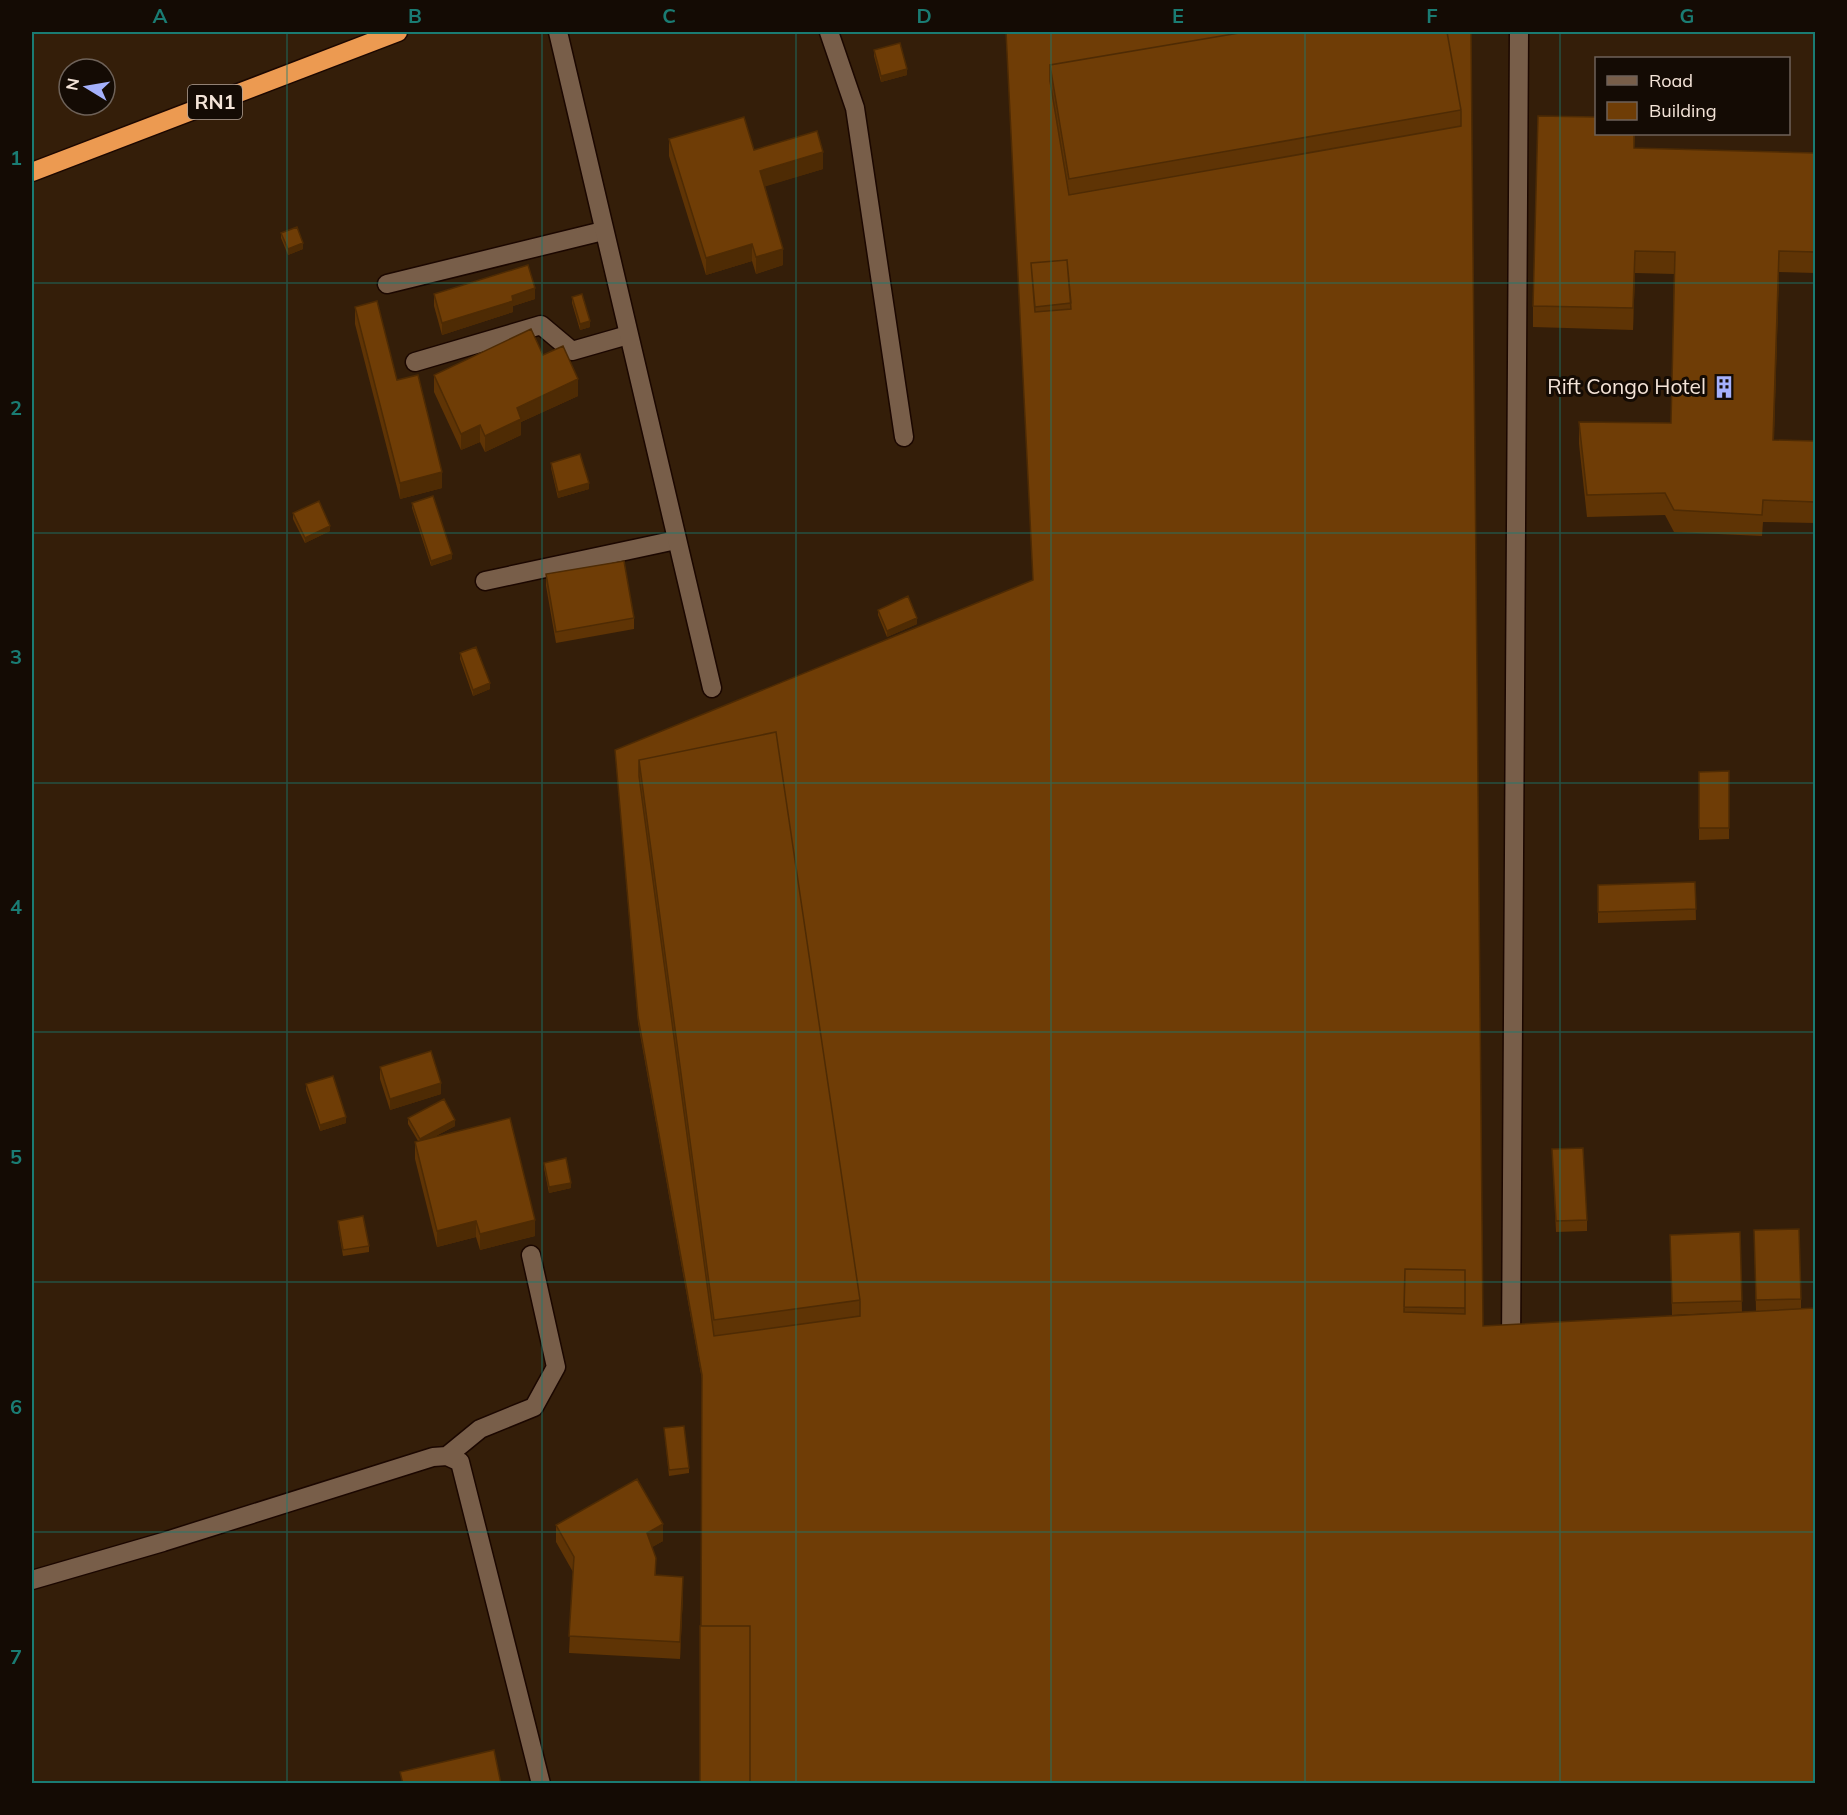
<svg xmlns="http://www.w3.org/2000/svg" width="1847" height="1815" viewBox="0 0 1847 1815" font-family="Mulish,sans-serif">
	<style>
		.lines { fill: none; stroke-linecap: round; stroke-linejoin: round }
		.lane-casing { stroke: #1b0700; stroke-width: 21 }
		.street-casing { stroke: #1b0700; stroke-width: 21 }
		.highway-casing { stroke: #1b0700; stroke-width: 21 }
		.lane { stroke: #785e49; stroke-width: 18 }
		.street { stroke: #785e49; stroke-width: 18 }
		.highway { stroke: #ec9a51; stroke-width: 18 }
		.wall { fill: #5f3405 }
		.shaded-wall { fill: #4e2b04 }
		.building { fill: #6f3d06; stroke: #4e2b04; stroke-width: 1.5; fill-rule: evenodd }
		.grid { fill: none; stroke: #1a7c73; stroke-width: 1.5; stroke-opacity: 0.55 }
		.labels { text-anchor: middle; stroke-width: 6; stroke-linejoin: round; paint-order: stroke }
		.shield { fill: #140b04; stroke: #b1a398; stroke-width: 1.5 }
		.shield-label { font-size: 20px; font-weight: bold; fill: #f4e4d8 }
		.poi-label { font-size: 21px; fill: #f4e4d8; stroke: #140b04; text-anchor: end }
		.neatline { fill: none; stroke: #1a7c73; stroke-width: 2 }
		.grid-label { font-size: 20px; text-anchor: middle; font-weight: bold; fill: #1a7c73 }
	</style>
	<rect width="100%" height="100%" fill="#341e09"/>
	<g class="lines">
		<g class="lane-casing">
			<path id="lane" d="M829,32L855,108L904,437
				M387,284L603,231
				M415,362L541,325L572,351L628,335
				M485,581L676,540
				M1511,1347L1519,32
				M447,1456L480,1429L534,1407L556,1367L531,1255
				M32,1580L163,1542L433,1457L447,1456L460,1462L541,1784"/>
		</g>
		<g class="street-casing">
			<path id="street" d="M558,32L712,688"/>
		</g>
		<g class="highway-casing">
			<path id="highway" d="M32,172L398,32"/>
		</g>
		<use href="#lane" class="lane"/>
		<use href="#street" class="street"/>
		<use href="#highway" class="highway"/>
	</g>
	<path class="wall" d="M1006,32H1471L1483,1326L1739,1312L1672,1315L1670,1235L1740,1232L1742,1312L1756,1311L1754,1230L1801,1299V1309L702,1380L638,1023L615,750L1033,580Z
		M874,50L907,75L881,82L874,56Z
		M1635,134L1634,148L1815,153V273L1779,272L1774,440L1815,441V523L1763,522L1762,536L1674,532L1665,515L1587,517L1579,444V422L1671,423L1674,274L1635,273L1633,330L1533,327V306Z
		M669,139L754,150L823,169L765,186L783,265L756,274L752,261L706,275L669,156Z
		M281,233L303,249L288,255L281,238Z
		M434,294L535,299L513,306V312L442,335L434,306Z
		M572,297L590,327L580,330L572,303Z
		M355,307L397,380L442,488L400,499L355,324Z
		M543,355L578,396L521,422V435L485,452L480,442L461,450L434,392V375Z
		M551,463L589,489L558,498L551,468Z
		M412,503L452,559L431,566L412,508Z
		M293,513L330,531L305,543L293,519Z
		M546,574L634,618V629L556,643L546,586Z
		M878,610L917,624L887,637L878,615Z
		M460,653L490,689L473,696L460,659Z
		M1729,771V839L1699,840V772Z
		M1695,882L1696,920L1598,923V885Z
		M380,1067L441,1094L390,1110L380,1079Z
		M306,1084L346,1123L320,1131L306,1090Z
		M408,1118L455,1126L432,1138L535,1236L480,1250L476,1237L437,1247L415,1159V1142L418,1141L408,1124Z
		M1552,1149L1587,1220V1231L1556,1232Z
		M544,1163L571,1188L549,1193L544,1168Z
		M338,1221L369,1246V1252L343,1256L338,1226Z
		M664,1428L689,1468V1473L669,1476Z
		M556,1525L663,1541L652,1547L656,1575L683,1594L680,1659L569,1653L573,1572L556,1542Z"/>
	<path class="shaded-wall" d="M907,69V75L881,82V76Z
		M823,152V169L760,188V171Z
		M303,243V249L288,255V249Z
		M752,244V261L706,275V258Z
		M783,249V265L756,274V257Z
		M1635,251V273L1633,330V308Z
		M1779,251V272L1773,461V440Z
		M535,288V299L513,306V312L442,335V323L512,296Z
		M590,321V327L580,330V324Z
		M578,379V396L521,422V435L485,452V436L517,408Z
		M480,425V442L461,450V434Z
		M442,472V488L400,499V483Z
		M589,483V489L558,498V492Z
		M330,526V531L305,543V538Z
		M452,554V559L431,566V561Z
		M917,618V624L887,637V631Z
		M490,683V689L473,696V690Z
		M441,1083V1094L390,1110V1099Z
		M346,1117V1123L320,1131V1125Z
		M455,1120V1126L420,1144V1139Z
		M571,1183V1188L549,1193V1187Z
		M535,1220V1236L480,1250V1234Z
		M476,1221V1237L437,1247V1231Z
		M663,1524V1541L647,1550V1533Z
		M683,1577V1594L680,1659V1642Z"/>
	<path class="building" d="M1006,32H1245L1050,65V81L1069,195L1461,126V110L1447,32H1471L1483,1326L1815,1308V1784H750V1626H701L702,1375L638,1017L615,750L1033,580ZM1067,260L1071,309L1035,312L1031,263ZM776,732L860,1300V1316L714,1336L639,776V760ZM1405,1269L1465,1270V1314L1404,1312Z
		M1245,32H1447L1461,110L1069,179L1050,65Z
		M900,43L907,69L881,76L874,50Z
		M1538,116L1596,117V134H1634V148L1815,153V252L1779,251L1773,440L1815,441V502L1763,500L1762,515L1674,510L1665,493L1587,495L1579,422L1671,423L1675,252L1635,251L1633,308L1533,306Z
		M744,117L754,150L817,131L823,152L760,171L783,249L756,257L752,244L706,258L669,139Z
		M297,227L303,243L288,249L281,233Z
		M1067,260L1071,303L1035,307L1031,263Z
		M528,265L535,288L512,296L513,301L442,323L434,294Z
		M582,294L590,321L580,324L572,297Z
		M377,301L397,380L418,375L442,472L400,483L355,307Z
		M531,329L543,355L563,346L578,379L517,408L521,419L485,436L480,425L461,434L434,375Z
		M580,454L589,483L558,492L551,463Z
		M433,496L452,554L431,561L412,503Z
		M319,501L330,526L305,538L293,513Z
		M624,561L634,618L556,632L546,574Z
		M908,596L917,618L887,631L878,610Z
		M476,647L490,683L473,690L460,653Z
		M776,732L860,1300L714,1320L639,760Z
		M1729,771V828H1699V772Z
		M1695,882L1696,909L1598,912V885Z
		M431,1051L441,1083L390,1099L380,1067Z
		M333,1076L346,1117L320,1125L306,1084Z
		M444,1099L455,1120L420,1139L408,1118Z
		M510,1118L535,1220L480,1234L476,1221L437,1231L415,1142Z
		M1583,1148L1587,1220L1556,1221L1552,1149Z
		M566,1158L571,1183L549,1187L544,1163Z
		M363,1216L369,1246L343,1250L338,1221Z
		M1799,1229L1801,1299L1756,1300L1754,1230Z
		M1740,1232L1742,1301L1672,1303L1670,1235Z
		M1405,1269L1465,1270V1308L1404,1307Z
		M684,1426L689,1468L669,1470L664,1428Z
		M637,1479L663,1524L647,1533L656,1558L655,1575L683,1577L680,1642L569,1636L574,1557L556,1525Z
		M700,1626H750V1784H700Z
		M494,1750L501,1784H403L400,1772Z"/>
	<path class="grid" d="M287,32V1784M542,32V1784M796,32V1784M1051,32V1784M1305,32V1784M1560,32V1784M32,283H1816M32,533H1816M32,783H1816M32,1032H1816M32,1282H1816M32,1532H1816"/>
	<defs>
		<g id="building-bare" transform="scale(1.8)"><path d="M-4-6H4V6H1V3H-1V6H-4ZM-2.5-4.3h1.7v1.8h-1.7ZM.8-4.3h1.7v1.8H.8ZM-2.5-1h1.7V.8h-1.7ZM.8-1h1.7V.8H.8Z" fill="#a5b1fc" stroke="#140b04" stroke-width="2.5" paint-order="stroke"/></g>
	</defs>
	<g fill-rule="evenodd">
		<use href="#building-bare" x="1724" y="387"/>
	</g>
	<g class="labels">
		<rect class="shield" x="188" y="85" width="54" height="34" rx="4.5"/>
		<g class="shield-label">
			<text x="215" y="109">RN1</text>
		</g>
		<g class="poi-label">
			<text x="1706" y="394">Rift Congo Hotel</text>
		</g>
	</g>
	<rect width="1847" height="1815" fill="none" stroke="#140b04" stroke-width="66"/>
	<rect x="1595" y="57" width="195" height="78" fill="#140b04" stroke="#6e6259" stroke-width="1.5"/>
	<rect x="1607" y="76" width="30" height="9" fill="#785e49" stroke="#6e6259" stroke-width="1.5"/>
	<text x="1649" y="87" font-size="18" fill="#f4e4d8">Road</text>
	<rect x="1607" y="102" width="30" height="18" fill="#6f3d06" stroke="#6e6259" stroke-width="1.5"/>
	<text x="1649" y="117" font-size="18" fill="#f4e4d8">Building</text>
	<g transform="translate(87 87) rotate(281)"><circle r="28" fill="#140b04" stroke="#6e6259" stroke-width="1.5"/>
	<path d="M0-4.5L10 22L0 15L-10 22Z" fill="#a5b1fc"/>
	<text y="-9" font-size="16" font-weight="bold" text-anchor="middle" fill="#f4e4d8">N</text>
	</g>
	<rect x="33" y="33" width="1781" height="1749" class="neatline"/>
	<g class="grid-label">
		<text x="160" y="23">A</text>
		<text x="415" y="23">B</text>
		<text x="669" y="23">C</text>
		<text x="924" y="23">D</text>
		<text x="1178" y="23">E</text>
		<text x="1432" y="23">F</text>
		<text x="1687" y="23">G</text>
		<text x="16" y="165">1</text>
		<text x="16" y="415">2</text>
		<text x="16" y="664">3</text>
		<text x="16" y="914">4</text>
		<text x="16" y="1164">5</text>
		<text x="16" y="1414">6</text>
		<text x="16" y="1664">7</text>
	</g>
</svg>
